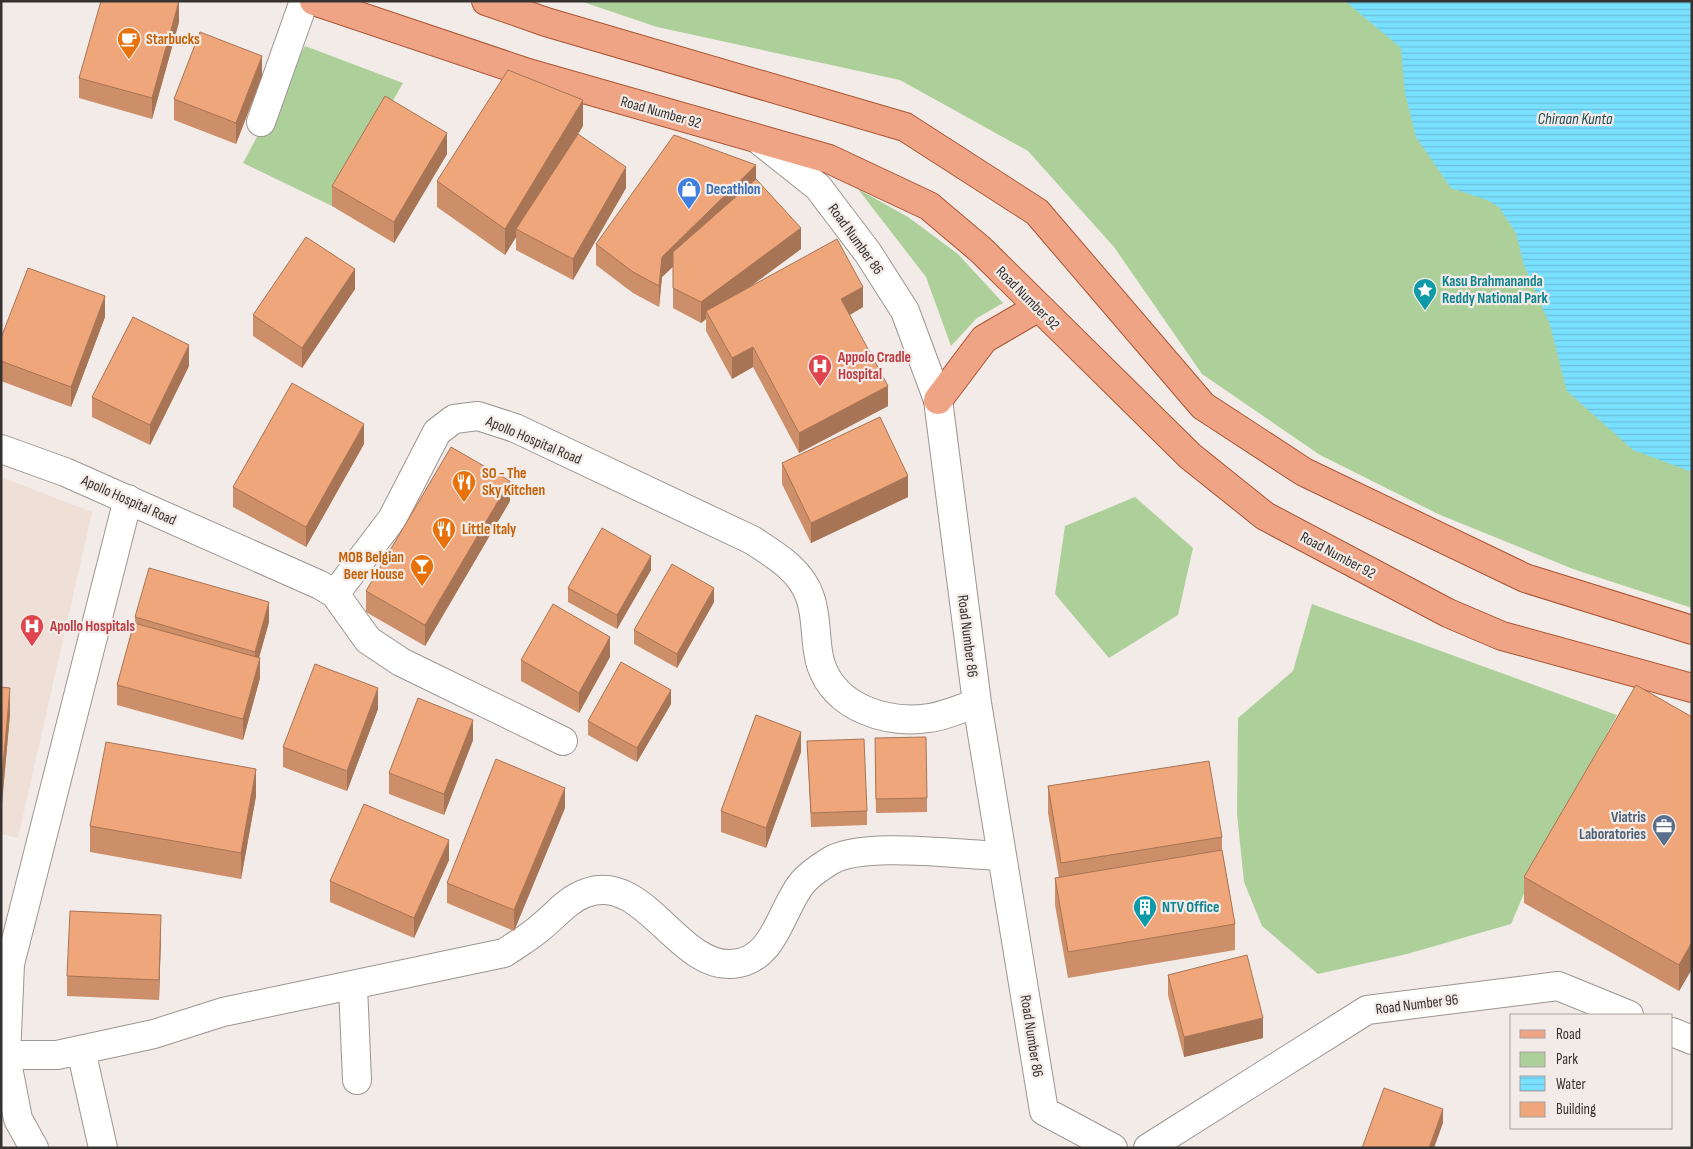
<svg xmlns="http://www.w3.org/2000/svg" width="1693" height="1149" viewBox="0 0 1693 1149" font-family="'Sofia Sans Condensed',sans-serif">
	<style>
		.built { fill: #efe0d7 }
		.green { fill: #add09a }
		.water { fill: url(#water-rules) }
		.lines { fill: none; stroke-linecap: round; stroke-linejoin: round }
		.minor-casing { stroke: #9c9591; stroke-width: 30 }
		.major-casing { stroke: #a85534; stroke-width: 30 }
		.minor { stroke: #fff; stroke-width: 28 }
		.major { stroke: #f0a486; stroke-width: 28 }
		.wall { fill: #cd8f69 }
		.shaded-wall { fill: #a77455 }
		.building { fill: #eea67a; stroke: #a77455 }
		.labels { text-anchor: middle; stroke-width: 4.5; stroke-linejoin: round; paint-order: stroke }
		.food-label { font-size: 15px; font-weight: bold; fill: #c56008; stroke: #f3ebe7; text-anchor: start }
		.street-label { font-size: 15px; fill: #353230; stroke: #f3ebe7 }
		.shop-label { font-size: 15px; font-weight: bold; fill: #366cbe; stroke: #f3ebe7; text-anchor: start }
		.culture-label { font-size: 15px; font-weight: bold; fill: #0d838f; stroke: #f3ebe7; text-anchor: start }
		.health-label { font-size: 15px; font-weight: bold; fill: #be3a42; stroke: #f3ebe7; text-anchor: start }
		.service-label { font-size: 15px; font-weight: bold; fill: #4e5e75; stroke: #f3ebe7; text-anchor: end }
		.water-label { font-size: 16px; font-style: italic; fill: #1d4a57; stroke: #f3ebe7 }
	</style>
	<defs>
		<pattern id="water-rules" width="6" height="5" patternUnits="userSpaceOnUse" patternTransform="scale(1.25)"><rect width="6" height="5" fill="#7ae0ff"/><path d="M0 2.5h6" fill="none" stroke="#6ac1db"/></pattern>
	</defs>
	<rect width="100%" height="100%" fill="#f3ebe7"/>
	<path class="built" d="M1,477L92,512L18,838L1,834Z"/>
	<path class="green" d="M580,1H1692V608L1573,569L1438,514L1320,455L1202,374L1114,247L1028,151L900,80L657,27Z
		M305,46L403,83L332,206L243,163Z
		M858,189L908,217L958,254L1003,303L977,318L951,346L926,277Z
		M1135,497L1193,548L1178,615L1109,658L1055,594L1065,526Z
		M1312,604L1617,715L1539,858L1511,924L1407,954L1318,974L1262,926L1244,882L1237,814L1238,718L1293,671Z"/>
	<path class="water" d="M1345,1H1692V472L1633,450L1567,391L1550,325L1524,265L1516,233L1499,207L1487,200L1451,188L1416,137L1405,93L1401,48Z"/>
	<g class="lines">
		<g class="minor-casing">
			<path id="minor" d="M261,122L304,1
				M760,141L818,187L868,253L905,311L938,400L977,703L1044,1111L1113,1148
				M1,449L65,472L320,585L335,594L392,519L437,432L454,419L478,416L515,428L752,540C775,555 801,570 810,597C818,619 814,644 821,665C836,709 888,724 929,718C945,716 962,708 977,703
				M335,594L368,640L401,662L563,741
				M353,986L357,1080
				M1672,1032L1692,1040
				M81,1050L103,1148
				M1,1055H57L154,1034L223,1012L504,953C516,945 530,937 541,927C555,916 568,899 586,893C643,871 678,968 732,964C776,961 780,909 803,882C809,875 822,866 830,861C863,841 961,855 1002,856
				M34,1148L18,1119L6,1057L10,964L128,499
				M1148,1148L1367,1010L1558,986L1629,1015"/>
		</g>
		<g class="major-casing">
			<path id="major" d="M314,1L528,73L829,159L929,206L981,250L1190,456L1265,516L1448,613L1502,636L1692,688
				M486,1L546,22L905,127L1037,212L1203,406L1304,472L1525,578L1692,630
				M938,400L984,339L1037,308"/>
		</g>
		<use href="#minor" class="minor"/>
		<use href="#major" class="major"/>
	</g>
	<path class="wall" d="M179,22L152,119L79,98V78Z
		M262,76L236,144L174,120V99Z
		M583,126L578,134L626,188L573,280L516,250V237L505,255L437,207V181Z
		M447,154L394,243L332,206V186Z
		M756,180L801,249L751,286L863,307L850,315L888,406L799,453L753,367L732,379L706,331V319L701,323L673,308V267L662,277L659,307L633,293L596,265V244Z
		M355,289L302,368L253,336V315Z
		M105,317L71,407L1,381V338Z
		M189,366L150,445L92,417V397Z
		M364,444L306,547L233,507V487Z
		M782,463L908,497L811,543L782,484Z
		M510,501L425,646L366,612V591Z
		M651,570L617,629L568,602V588Z
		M714,602L677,668L634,644V630Z
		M135,617L269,622L259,657L260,678L243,740L117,705V685L135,624Z
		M610,657L579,713L521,681V660Z
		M1,687L10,714L2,803H1Z
		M671,704L637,762L588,735V721Z
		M378,709L347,791L283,767V747Z
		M1692,717V969L1679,991L1524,903V877Z
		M473,740L444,815L389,794V773Z
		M807,741L867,811V825L811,827Z
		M801,752L766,848L721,832V811Z
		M875,752L927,798V812L876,813Z
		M1048,786L1222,837V850L1235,924V950L1068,978L1055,905V878H1059L1048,813Z
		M256,796L241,879L90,852V826Z
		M565,808L514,931L447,903V883Z
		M449,860L414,938L330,902V881Z
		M161,935L159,1000L67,996V976Z
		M1168,975L1263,1038L1184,1057L1168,995Z"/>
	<path class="shaded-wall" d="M179,1V22L152,119V98Z
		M262,56V76L236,144V123Z
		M583,100V126L519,231L516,229V237L505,255V229Z
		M447,133V154L394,243V222Z
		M756,165V185L662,277L659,307V286L662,257Z
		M626,167V188L573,280V259Z
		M801,228V249L709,317L706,311V319L701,323V302Z
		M355,269V289L302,368V348Z
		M863,287V307L841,320V299Z
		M105,296V317L71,407V387Z
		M189,345V366L150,445V425Z
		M753,347V367L732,379V358Z
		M888,386V406L799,453V433Z
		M364,424V444L306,547V527Z
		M908,476V497L811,543V523Z
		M510,481V501L425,646V625Z
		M651,556V570L617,629V615Z
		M714,588V602L677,668V654Z
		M269,602V622L255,672V652Z
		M610,637V657L579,713V693Z
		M260,658V678L243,740V719Z
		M10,688V714L2,803V777Z
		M378,688V709L347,791V771Z
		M671,690V704L637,762V748Z
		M473,720V740L444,815V794Z
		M801,732V752L766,848V828Z
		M256,769V796L241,879V853Z
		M565,788V808L514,931V910Z
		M449,840V860L414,938V918Z
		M161,915V935L159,1000V980Z
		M1692,942V969L1679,991V965Z
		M1263,1018V1038L1184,1057V1037Z
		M1443,1109V1123L1434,1148H1429Z"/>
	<path class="building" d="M101,1H179L152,98L79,78Z
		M200,32L262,56L236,123L174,99Z
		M508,70L583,100L505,229L437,181Z
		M385,96L447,133L394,222L332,186Z
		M578,134L626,167L573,259L516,229Z
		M674,135L756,165L662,257L659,286L633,272L596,244Z
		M756,179L801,228L701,302L673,288V252Z
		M306,237L355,269L302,348L253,315Z
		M837,239L863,287L841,299L888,386L799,433L753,347L732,358L706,311Z
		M28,268L105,296L71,387L1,361V338Z
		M133,317L189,345L150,425L92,397Z
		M292,383L364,424L306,527L233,487Z
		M880,417L908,476L811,523L782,463Z
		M451,447L510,481L425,625L366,591Z
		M602,528L651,556L617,615L568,588Z
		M672,564L714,588L677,654L634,630Z
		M149,568L269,602L255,652L135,617Z
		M553,604L610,637L579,693L521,660Z
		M134,623L260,658L243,719L117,685Z
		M621,662L671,690L637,748L588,721Z
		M315,664L378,688L347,771L283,747Z
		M1636,685L1692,717V942L1679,965L1524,877Z
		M1,687L10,688L2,777H1Z
		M418,698L473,720L444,794L389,773Z
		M756,715L801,732L766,828L721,811Z
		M926,737L927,798L876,799L875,738Z
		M864,739L867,811L811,813L807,741Z
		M106,742L256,769L241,853L90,826Z
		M496,759L565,788L514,910L447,883Z
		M1209,761L1222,837L1061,863L1048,786Z
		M364,804L449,840L414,918L330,881Z
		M1222,850L1235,924L1068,952L1055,878Z
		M70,911L161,915L159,980L67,976Z
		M1247,955L1263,1018L1184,1037L1168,975Z
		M1384,1088L1443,1109L1429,1148H1362Z"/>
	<defs>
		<g id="cafe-pin" transform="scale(1.25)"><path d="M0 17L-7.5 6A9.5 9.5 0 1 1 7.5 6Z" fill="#e8710a" stroke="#f3ebe7"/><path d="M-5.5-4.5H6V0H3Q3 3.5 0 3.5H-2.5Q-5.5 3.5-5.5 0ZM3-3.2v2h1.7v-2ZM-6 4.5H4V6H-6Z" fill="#fff"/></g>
		<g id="shop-pin" transform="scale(1.25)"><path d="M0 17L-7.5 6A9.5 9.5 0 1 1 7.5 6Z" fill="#3f7fe0" stroke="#f3ebe7"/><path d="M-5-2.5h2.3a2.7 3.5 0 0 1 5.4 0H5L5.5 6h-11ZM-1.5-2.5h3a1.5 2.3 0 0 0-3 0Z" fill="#fff"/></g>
		<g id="sight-pin" transform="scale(1.25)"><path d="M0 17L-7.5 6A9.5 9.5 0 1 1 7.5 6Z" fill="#0f9aa8" stroke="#f3ebe7"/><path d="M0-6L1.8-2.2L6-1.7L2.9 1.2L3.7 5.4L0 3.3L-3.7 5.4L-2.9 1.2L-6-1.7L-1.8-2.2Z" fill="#fff"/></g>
		<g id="hospital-pin" transform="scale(1.25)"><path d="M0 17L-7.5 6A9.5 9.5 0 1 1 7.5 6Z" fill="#e0444e" stroke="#f3ebe7"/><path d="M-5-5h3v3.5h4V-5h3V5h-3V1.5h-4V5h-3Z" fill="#fff"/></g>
		<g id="restaurant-pin" transform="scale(1.25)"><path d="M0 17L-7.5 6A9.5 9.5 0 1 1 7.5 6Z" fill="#e8710a" stroke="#f3ebe7"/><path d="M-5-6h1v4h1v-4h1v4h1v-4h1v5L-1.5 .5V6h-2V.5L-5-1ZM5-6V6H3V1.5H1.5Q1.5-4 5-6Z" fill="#fff"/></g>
		<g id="bar-pin" transform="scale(1.25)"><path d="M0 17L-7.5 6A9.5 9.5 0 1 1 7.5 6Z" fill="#e8710a" stroke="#f3ebe7"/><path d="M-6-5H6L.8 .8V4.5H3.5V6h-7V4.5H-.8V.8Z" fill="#fff"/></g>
		<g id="office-pin" transform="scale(1.25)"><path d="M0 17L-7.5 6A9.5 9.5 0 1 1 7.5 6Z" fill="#5c6f8a" stroke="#f3ebe7"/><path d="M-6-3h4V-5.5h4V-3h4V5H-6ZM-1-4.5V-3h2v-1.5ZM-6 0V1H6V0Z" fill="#fff"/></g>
		<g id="building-pin" transform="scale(1.25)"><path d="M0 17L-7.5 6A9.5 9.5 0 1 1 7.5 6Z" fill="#0f9aa8" stroke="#f3ebe7"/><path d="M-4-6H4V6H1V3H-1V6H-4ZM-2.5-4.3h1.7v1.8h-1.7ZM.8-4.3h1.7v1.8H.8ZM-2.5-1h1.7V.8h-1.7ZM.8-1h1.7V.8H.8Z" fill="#fff"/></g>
	</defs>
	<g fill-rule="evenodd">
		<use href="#cafe-pin" x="129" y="39"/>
		<use href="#shop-pin" x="689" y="189"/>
		<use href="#sight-pin" x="1425" y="290"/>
		<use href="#hospital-pin" x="820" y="366"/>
		<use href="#restaurant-pin" x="464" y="482"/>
		<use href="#restaurant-pin" x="444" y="529"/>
		<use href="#bar-pin" x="422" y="566"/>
		<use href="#hospital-pin" x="32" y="626"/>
		<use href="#office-pin" x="1664" y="826"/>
		<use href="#building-pin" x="1145" y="907"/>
	</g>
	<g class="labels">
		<g class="food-label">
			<text x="146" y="44">Starbucks</text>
			<text x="482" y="478">SO - The<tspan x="482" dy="17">Sky Kitchen</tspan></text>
			<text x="462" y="534">Little Italy</text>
			<text x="404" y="562" text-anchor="end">MOB Belgian<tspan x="404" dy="17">Beer House</tspan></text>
		</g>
		<g class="street-label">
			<text transform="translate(661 112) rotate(16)" y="5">Road Number 92</text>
			<text transform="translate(856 239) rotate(54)" y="5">Road Number 86</text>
			<text transform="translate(1028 298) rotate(45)" y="5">Road Number 92</text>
			<text transform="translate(534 440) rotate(23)" y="5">Apollo Hospital Road</text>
			<text transform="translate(129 500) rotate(24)" y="5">Apollo Hospital Road</text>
			<text transform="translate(1338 555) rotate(28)" y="5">Road Number 92</text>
			<text transform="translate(968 636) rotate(83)" y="5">Road Number 86</text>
			<text transform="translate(1417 1004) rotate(-7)" y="5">Road Number 96</text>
			<text transform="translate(1032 1036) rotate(81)" y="5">Road Number 86</text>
		</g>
		<g class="shop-label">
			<text x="706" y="194">Decathlon</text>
		</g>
		<g class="culture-label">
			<text x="1442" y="286">Kasu Brahmananda<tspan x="1442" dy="17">Reddy National Park</tspan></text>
			<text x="1162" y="912">NTV Office</text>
		</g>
		<g class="health-label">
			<text x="838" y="362">Appolo Cradle<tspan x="838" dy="17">Hospital</tspan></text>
			<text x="50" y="631">Apollo Hospitals</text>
		</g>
		<g class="service-label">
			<text x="1646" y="822">Viatris<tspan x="1646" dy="17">Laboratories</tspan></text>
		</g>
		<g class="water-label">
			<text x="1575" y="124">Chiraan Kunta</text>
		</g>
	</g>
	<rect width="1693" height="1149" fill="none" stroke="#353230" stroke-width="5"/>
	<rect x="1510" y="1014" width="162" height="115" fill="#f3ebe7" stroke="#a7a19e"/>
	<rect x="1520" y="1030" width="25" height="8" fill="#f0a486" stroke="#a7a19e"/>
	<text x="1556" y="1039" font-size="15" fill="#353230">Road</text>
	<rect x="1520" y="1052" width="25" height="15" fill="#add09a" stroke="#a7a19e"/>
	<text x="1556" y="1064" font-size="15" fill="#353230">Park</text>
	<rect x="1520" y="1076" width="25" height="15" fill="url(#water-rules)" stroke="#a7a19e"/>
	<text x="1556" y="1089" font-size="15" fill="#353230">Water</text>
	<rect x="1520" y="1102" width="25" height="15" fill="#eea67a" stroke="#a7a19e"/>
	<text x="1556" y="1114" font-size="15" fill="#353230">Building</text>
</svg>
